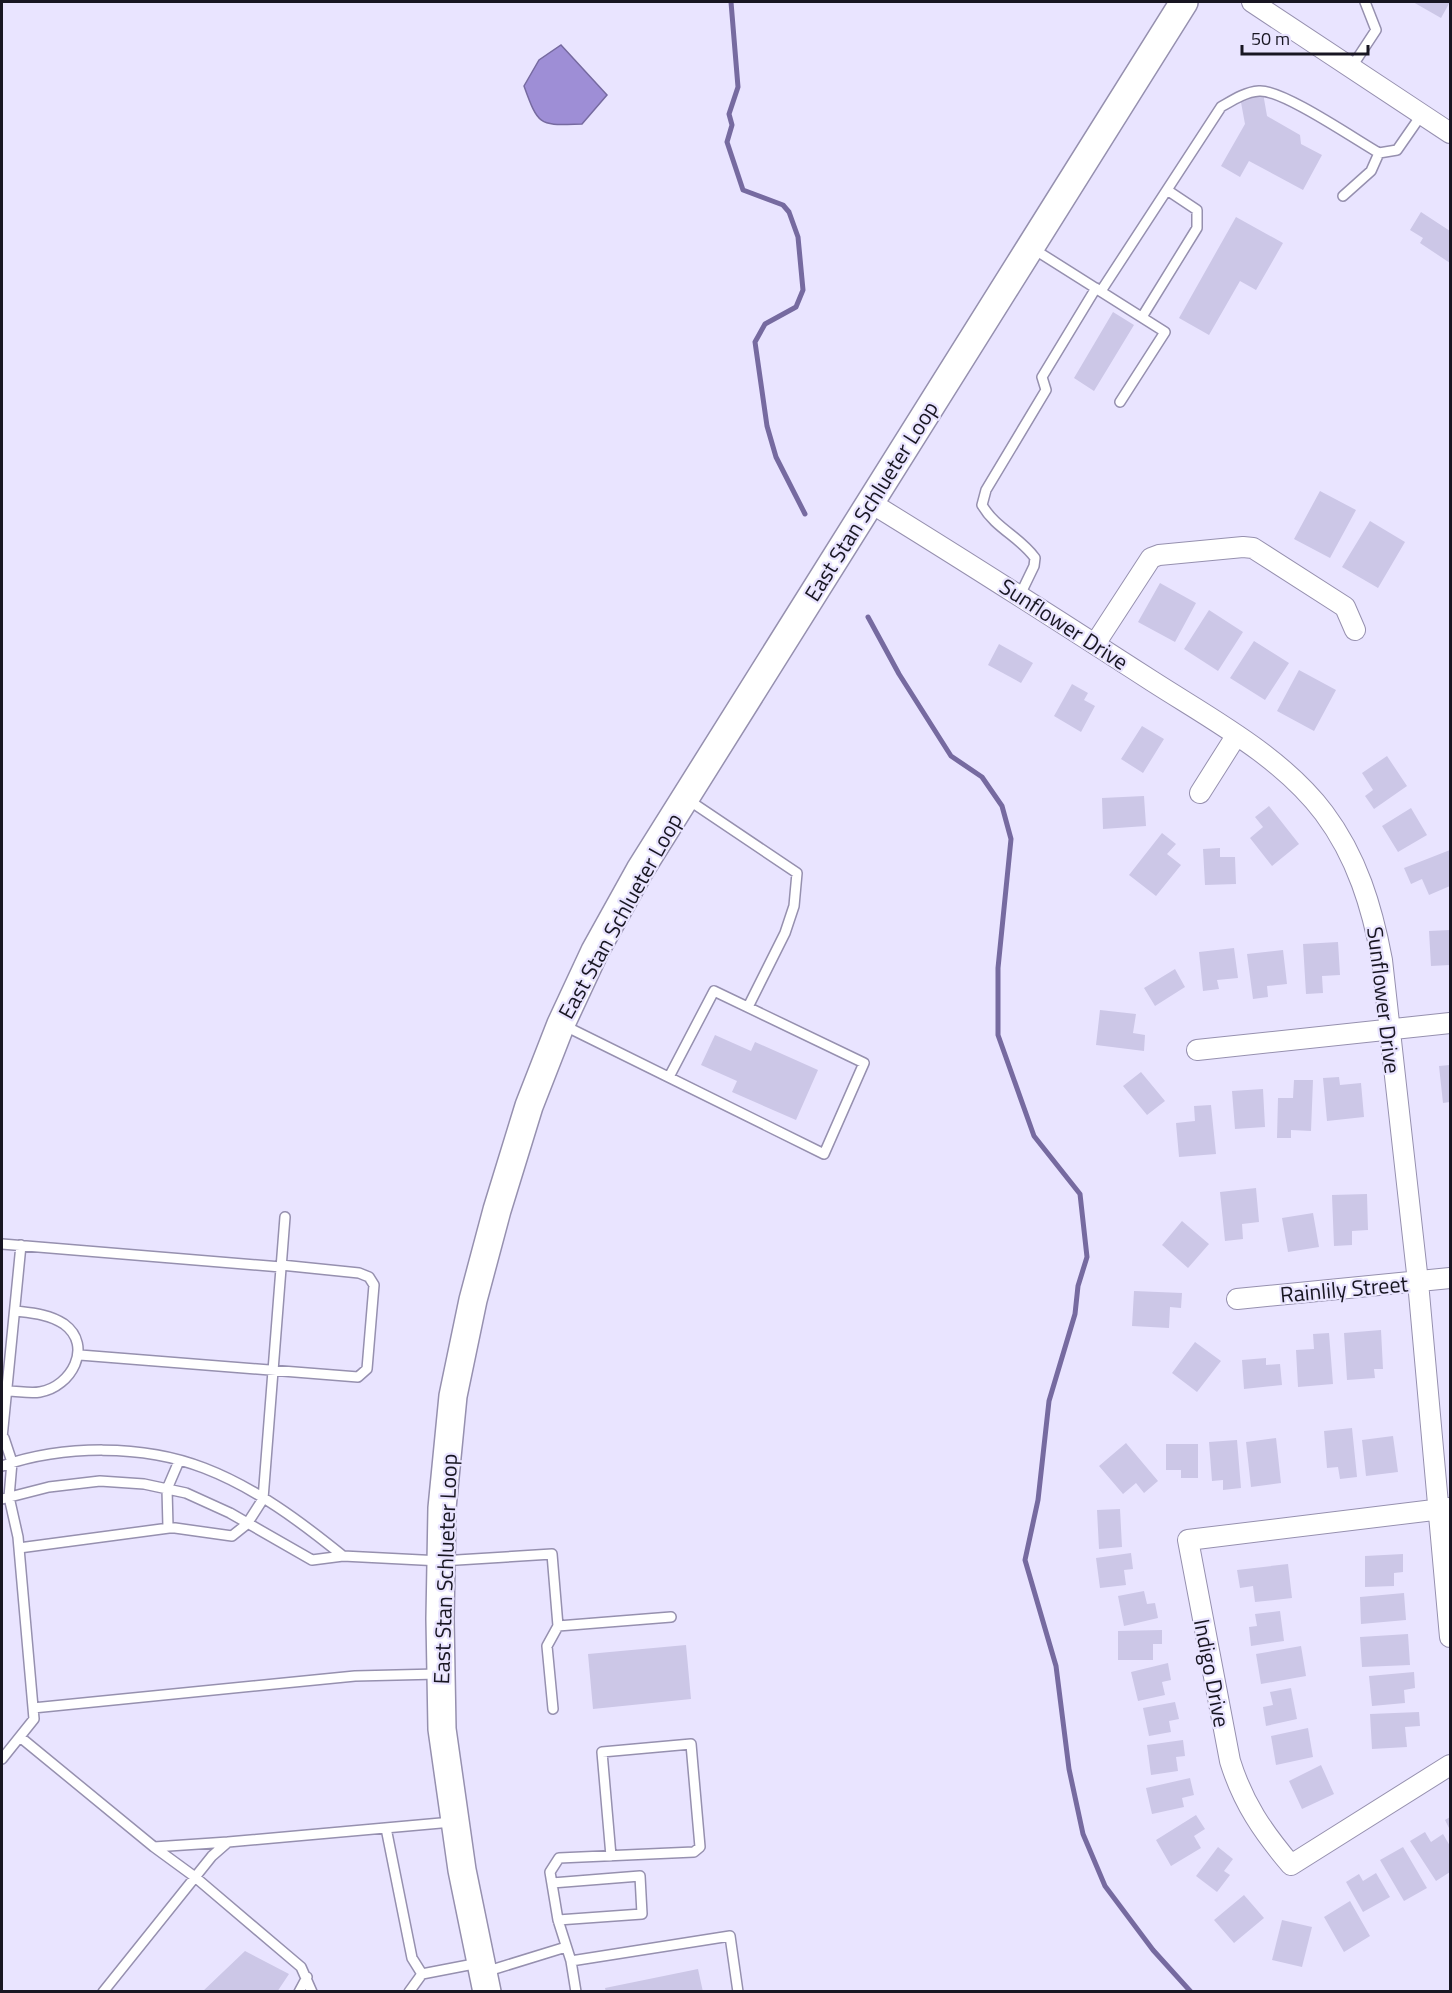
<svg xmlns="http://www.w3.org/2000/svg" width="1452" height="1993" viewBox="0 0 1452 1993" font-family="'Titillium Web',sans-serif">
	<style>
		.water { fill: #9e8ed6; stroke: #766aa0; stroke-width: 1.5 }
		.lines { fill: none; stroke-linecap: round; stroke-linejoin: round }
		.stream { stroke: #766aa0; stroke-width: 5 }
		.building { fill: #ccc7e7 }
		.service-casing { stroke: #9690af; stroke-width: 12 }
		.minor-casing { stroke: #9690af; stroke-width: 22 }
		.secondary-casing { stroke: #9690af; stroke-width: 30 }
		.service { stroke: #fff; stroke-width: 9 }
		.minor { stroke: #fff; stroke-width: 20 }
		.secondary { stroke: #fff; stroke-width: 27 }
		.labels { text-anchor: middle; stroke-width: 4.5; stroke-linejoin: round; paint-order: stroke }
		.street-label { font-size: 22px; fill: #181622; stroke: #e9e4ff }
	</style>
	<rect width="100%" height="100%" fill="#e9e4ff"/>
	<path class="water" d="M561,45L607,95L582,124C540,125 539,128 524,86L539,60Z"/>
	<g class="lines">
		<path class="stream" d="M731,2L738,87L729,114L732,125L727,142L743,190L783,205L789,212L798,237L803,290L796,307L765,324L755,342L767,426L776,457L805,514
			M868,617L899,674L951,756L982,777L1002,806L1011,839L998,968V1035L1034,1136L1080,1194L1087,1257L1078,1286L1075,1314L1049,1401L1038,1500L1025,1560L1056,1666L1069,1769L1083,1834L1105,1886L1153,1950L1191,1992"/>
	</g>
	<path class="building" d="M1413,2H1450L1441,18Z
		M1263,93L1267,116L1300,135L1301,144L1322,155L1303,190L1249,161L1240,177L1221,166L1245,124L1240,97Z
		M1421,212L1450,231V263L1420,243L1423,238L1410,230Z
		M1236,217L1283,243L1256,290L1240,281L1209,335L1179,318Z
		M1113,312L1134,325L1094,391L1074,378Z
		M1320,491L1356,510L1330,558L1294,539Z
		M1370,521L1405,542L1378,588L1342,567Z
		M1160,583L1196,603L1175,642L1138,622Z
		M1209,610L1243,632L1218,671L1184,649Z
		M1254,641L1289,663L1265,700L1230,678Z
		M999,644L1033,663L1021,683L988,665Z
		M1299,670L1336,690L1314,731L1277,711Z
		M1072,684L1088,693L1084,700L1095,706L1081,732L1054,716Z
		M1142,726L1164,739L1143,773L1121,759Z
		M1387,756L1407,786L1374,809L1365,796L1373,790L1362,773Z
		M1144,796L1146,826L1103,829L1102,798Z
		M1269,806L1299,844L1272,866L1250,838L1263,827L1255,817Z
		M1411,808L1427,835L1398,852L1382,826Z
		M1162,833L1176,844L1167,854L1181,865L1156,896L1129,875Z
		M1220,848V857H1235L1236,884L1205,885L1203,849Z
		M1450,850V886L1429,895L1422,879L1411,884L1404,868Z
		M1450,930V965L1431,966L1429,931Z
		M1338,942L1340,975L1322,976L1323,993L1306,994L1303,944Z
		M1234,948L1238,978L1217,980L1219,989L1203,991L1199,952Z
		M1283,950L1287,984L1267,986L1268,997L1253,999L1247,954Z
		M1175,969L1185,987L1155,1006L1144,988Z
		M1100,1010L1136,1014L1133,1033L1145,1035L1144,1051L1096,1045Z
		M715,1035L751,1051L755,1042L818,1070L796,1120L732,1092L737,1081L701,1065Z
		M1450,1065V1102L1443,1103L1439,1066Z
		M1141,1072L1165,1101L1147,1115L1123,1086Z
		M1339,1077L1340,1085L1361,1083L1364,1117L1327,1121L1323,1078Z
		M1294,1080H1313L1311,1131L1291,1130V1138H1277L1278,1098H1293Z
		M1263,1089L1265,1127L1235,1129L1232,1091Z
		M1211,1105L1216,1154L1179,1157L1176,1123L1195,1121L1194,1106Z
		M1256,1188L1259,1222L1242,1224L1243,1239L1225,1241L1220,1192Z
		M1367,1194L1368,1230L1352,1231V1245L1334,1246L1332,1195Z
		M1313,1213L1319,1247L1288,1252L1282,1218Z
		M1182,1221L1209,1244L1188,1268L1162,1245Z
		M1134,1291L1182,1293L1181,1308L1170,1307L1169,1328L1132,1326Z
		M1381,1330L1383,1369H1374L1375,1378L1347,1380L1344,1333Z
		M1329,1333L1333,1384L1298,1387L1296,1350L1314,1349L1313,1334Z
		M1195,1342L1221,1361L1197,1392L1172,1373Z
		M1266,1358V1365L1280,1364L1282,1385L1244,1389L1242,1360Z
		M1352,1428L1357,1477L1340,1479L1338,1467L1327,1468L1324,1431Z
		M1393,1436L1398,1472L1366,1476L1362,1440Z
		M1276,1438L1281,1483L1251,1487L1246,1442Z
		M1237,1440L1241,1488L1223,1490V1480L1212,1481L1209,1442Z
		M1126,1443L1158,1481L1144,1493L1136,1483L1123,1494L1099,1466Z
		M1166,1444H1198V1478H1181V1470H1166Z
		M1120,1509L1122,1547L1099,1549L1097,1510Z
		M1131,1553L1133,1569L1124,1570L1126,1585L1100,1588L1096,1558Z
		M1403,1554V1572L1394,1573V1586L1365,1587V1556Z
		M1288,1564L1292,1598L1255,1602L1253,1586L1240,1588L1237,1570Z
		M1144,1591L1147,1604L1155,1603L1158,1618L1124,1626L1118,1596Z
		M1404,1593L1406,1620L1361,1624L1360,1597Z
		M1280,1611L1284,1641L1251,1646L1249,1627L1257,1626L1255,1614Z
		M1162,1630V1644H1153V1660H1118V1631Z
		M1408,1634L1410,1665L1362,1667L1360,1637Z
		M686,1645L691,1699L593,1709L588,1654Z
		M1301,1646L1306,1676L1261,1684L1256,1654Z
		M1168,1663L1171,1680L1162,1682L1165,1695L1138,1701L1131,1672Z
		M1414,1672L1415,1688L1404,1690L1405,1703L1372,1706L1369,1676Z
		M1291,1688L1297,1719L1266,1726L1263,1707L1273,1705L1270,1692Z
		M1175,1702L1179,1719L1169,1721L1171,1732L1149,1736L1143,1708Z
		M1419,1712L1420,1726L1405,1727L1407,1747L1372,1749L1370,1714Z
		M1308,1728L1313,1757L1276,1765L1271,1736Z
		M1183,1740L1185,1756L1176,1757L1178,1771L1151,1775L1147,1745Z
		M1321,1765L1334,1794L1302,1809L1289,1781Z
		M1190,1778L1194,1795L1182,1798L1184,1807L1152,1814L1146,1788Z
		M1196,1815L1205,1829L1194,1836L1201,1848L1171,1866L1156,1840Z
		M1450,1817V1830L1445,1820Z
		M1425,1832L1431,1842L1443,1834L1450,1846V1872L1436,1881L1410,1841Z
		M1218,1847L1233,1859L1224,1871L1230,1875L1217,1892L1196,1876Z
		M1403,1847L1427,1888L1404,1901L1380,1860Z
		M1376,1873L1390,1897L1363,1912L1346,1882L1359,1874L1363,1881Z
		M1244,1895L1264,1918L1234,1943L1214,1920Z
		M1350,1901L1370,1936L1344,1952L1324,1917Z
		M1282,1920L1312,1927L1302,1967L1272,1960Z
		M245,1951L289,1974L277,1992H202Z
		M698,1969L703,1992H606L605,1988Z"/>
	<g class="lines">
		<g class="service-casing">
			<path id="service" d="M1351,68L1376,30L1365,2
				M1343,196L1371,171L1379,153
				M1032,248L1165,332L1120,402
				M1101,291L1221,107C1233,100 1245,92 1259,91C1282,89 1356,140 1379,153L1397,150L1422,114
				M1142,317L1197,228V210L1167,190
				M1020,595L1034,566L1035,558C1019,536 996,529 982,505L986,490L1046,390L1042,377L1096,288
				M687,799L797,873L794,906L785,933L748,1007
				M563,1025L824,1154L864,1063L714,991L669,1077
				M2,1244L281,1267
				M80,1355L358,1377L367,1369L374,1285L369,1277L359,1273L281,1265
				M8,1391C18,1391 30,1394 40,1392C71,1387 94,1346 64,1324C49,1314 32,1313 15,1311
				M2,1438L21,1245
				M179,1461L167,1489L168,1527L232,1536L247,1524L263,1499L285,1217
				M2,1466C63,1445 143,1444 204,1468C256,1488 301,1522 343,1556
				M2,1499L49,1487L100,1481L144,1484L186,1493L230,1513L312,1560L343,1556L441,1561L552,1554L558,1626L671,1617
				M19,1548L169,1528
				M33,1708L355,1676L438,1674
				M553,1709L547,1646L558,1626
				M20,1737L154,1847L195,1877L301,1967L312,1992
				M2,1759L34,1719L18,1537L9,1497L12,1462L4,1438
				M386,1828L412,1958L422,1974L479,1963
				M154,1847L228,1842
				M552,1883L640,1876L642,1914L558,1920
				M571,1961L730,1936L738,1992
				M485,1972L566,1947
				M103,1992L212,1856L228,1842L452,1822
				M299,1992L307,1977
				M409,1992L422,1974
				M576,1992L571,1961L558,1920L550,1872L559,1858L694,1852L700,1847L691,1744L602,1752L611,1856"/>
		</g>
		<g class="minor-casing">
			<path id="minor" d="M1252,2L1450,133
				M871,503C966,561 1059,621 1152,681C1211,719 1281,756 1324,813C1357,857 1372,907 1382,960L1418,1282L1450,1637
				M1095,644L1151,558L1159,555L1243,547L1253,548L1345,607L1355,630
				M1200,793L1236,736
				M1197,1050L1450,1023
				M1237,1299L1450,1278
				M1450,1508L1188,1540L1230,1761C1243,1803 1263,1832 1291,1865L1450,1765"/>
		</g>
		<g class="secondary-casing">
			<path id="secondary" d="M487,1992L462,1870L442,1729L440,1619L442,1508L453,1396L473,1300L497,1210L529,1106L561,1024L595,951L640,870L1184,2"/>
		</g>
		<use href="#service" class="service"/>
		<use href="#minor" class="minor"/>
		<use href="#secondary" class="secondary"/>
	</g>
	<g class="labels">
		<g class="street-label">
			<text transform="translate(871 501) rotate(-58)" y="8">East Stan Schlueter Loop</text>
			<text transform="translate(1064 624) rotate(33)" y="8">Sunflower Drive</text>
			<text transform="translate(620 916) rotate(-61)" y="8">East Stan Schlueter Loop</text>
			<text transform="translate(1384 1000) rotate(83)" y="8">Sunflower Drive</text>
			<text transform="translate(1344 1289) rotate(-5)" y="8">Rainlily Street</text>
			<text transform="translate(445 1569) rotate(-88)" y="8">East Stan Schlueter Loop</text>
			<text transform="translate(1212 1673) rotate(79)" y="8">Indigo Drive</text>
		</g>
	</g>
	<rect width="1452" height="1993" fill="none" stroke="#181622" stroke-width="6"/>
	<path d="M1242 45v9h126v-9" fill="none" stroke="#181622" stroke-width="3"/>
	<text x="1251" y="45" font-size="18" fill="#181622" stroke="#e9e4ff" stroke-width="4.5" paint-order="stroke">50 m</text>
</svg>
